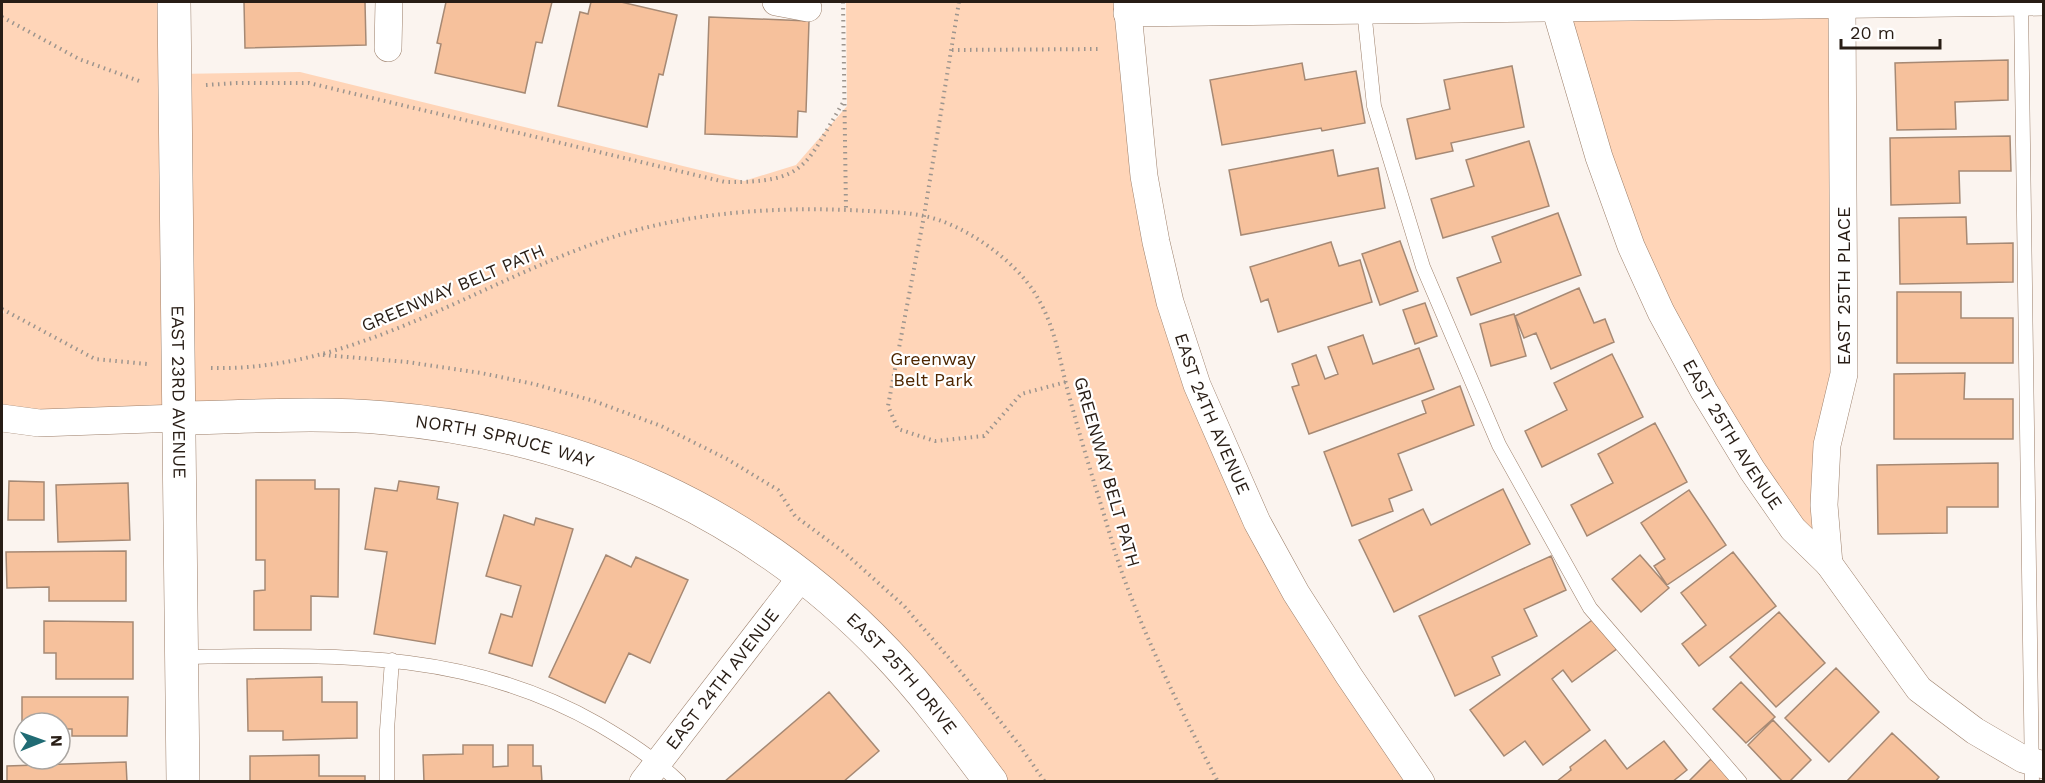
<svg xmlns="http://www.w3.org/2000/svg" width="2045" height="783" viewBox="0 0 2045 783" font-family="'Work Sans',sans-serif">
	<style>
		.green { fill: #ffd5b8 }
		.building { fill: #f6c19c; stroke: #a68974; stroke-width: 1.5 }
		.lines { fill: none; stroke-linecap: round; stroke-linejoin: round }
		.lane-casing { stroke: #9c7f6a; stroke-width: 15 }
		.street-casing { stroke: #9c7f6a; stroke-width: 28 }
		.secondary-casing { stroke: #9c7f6a; stroke-width: 34 }
		.path { stroke: #9d958e; stroke-width: 4; stroke-dasharray: 1.5 4.5; stroke-linecap: butt }
		.lane { stroke: #fff; stroke-width: 14 }
		.street { stroke: #fff; stroke-width: 27 }
		.secondary { stroke: #fff; stroke-width: 33 }
		.labels { text-anchor: middle; stroke-width: 4.5; stroke-linejoin: round; paint-order: stroke }
		.street-label { font-size: 18px; fill: #281d15; stroke: #fff }
		.park-label { font-size: 18px; fill: #4e2600; stroke: #fff }
	</style>
	<rect width="100%" height="100%" fill="#fbf4ef"/>
	<path class="green" d="M2,2H174L175,74L300,72L744,181L796,165L847,106L846,2H1127L1170,302L1257,522L1427,781H991L936,710L696,507L496,434L2,418V316L4,312L2,309Z
		M1842,5L1829,564L1661,312L1555,7Z"/>
	<path class="building" d="M244,2H365L366,45L245,48Z
		M446,2H552L542,43L536,42L525,93L435,73L441,44L437,43Z
		M591,2H621L677,15L663,75L659,74L647,127L558,106L580,12L588,14Z
		M709,17L809,21L806,112L798,111L797,137L705,134Z
		M2008,60V100L1955,102L1956,129L1897,130L1895,63Z
		M1302,63L1305,80L1356,71L1365,123L1322,131L1321,128L1222,145L1210,80Z
		M1512,66L1524,127L1451,143L1453,151L1416,159L1407,119L1450,109L1444,80Z
		M2010,136L2011,171H1959L1960,203L1891,205L1890,138Z
		M1529,141L1549,206L1443,238L1431,199L1474,186L1466,160Z
		M1333,150L1338,176L1378,168L1385,208L1241,235L1229,170Z
		M1558,213L1581,275L1471,315L1457,278L1501,262L1492,237Z
		M1966,217L1967,244L2013,243V282L1900,284L1899,218Z
		M1400,241L1418,291L1380,305L1362,254Z
		M1331,242L1339,266L1360,260L1372,302L1278,332L1268,299L1261,302L1250,267Z
		M1579,288L1594,323L1605,319L1614,342L1551,369L1536,333L1524,338L1515,316Z
		M1897,292H1961V318H2013V363H1897Z
		M1425,303L1437,336L1415,344L1403,310Z
		M1514,314L1526,356L1491,366L1480,324Z
		M1363,335L1373,364L1419,348L1434,389L1309,434L1292,387L1299,385L1292,364L1316,355L1325,379L1338,374L1328,347Z
		M1612,354L1643,417L1542,467L1525,431L1567,410L1554,383Z
		M1965,373L1964,399H2013V439H1894V374Z
		M1460,386L1474,425L1398,454L1412,490L1389,499L1393,511L1352,526L1324,452L1426,413L1422,401Z
		M1655,423L1687,482L1587,536L1571,505L1613,483L1598,454Z
		M1998,463V507H1947V533L1878,534L1877,465Z
		M256,480H315V489H339L338,597L311,596V630H254V591L265,590V560H256Z
		M9,481L44,482V520H8Z
		M399,481L439,487L437,499L458,503L435,644L374,634L387,552L365,549L375,488L397,491Z
		M128,483L130,540L58,542L56,485Z
		M1503,489L1530,544L1394,612L1359,540L1423,509L1431,525Z
		M1689,490L1726,545L1667,585L1654,566L1665,559L1641,523Z
		M504,515L534,525L536,518L573,529L532,666L489,653L501,614L512,617L521,586L486,576Z
		M126,551V601H49V587L7,588L6,552Z
		M1733,552L1776,606L1699,666L1682,644L1706,625L1681,593Z
		M606,555L631,567L636,557L688,580L650,663L629,653L605,703L549,677Z
		M1640,555L1669,588L1641,612L1612,579Z
		M1551,556L1566,590L1524,609L1537,636L1492,657L1500,675L1455,696L1419,616Z
		M1779,612L1825,663L1776,707L1730,657Z
		M1595,618L1618,648L1572,682L1563,670L1552,679L1590,730L1543,765L1525,741L1504,756L1470,710Z
		M44,621L133,622V679H56V653H44Z
		M1836,668L1879,712L1829,762L1785,718Z
		M322,677V702H357V738L283,740V731H248L247,679Z
		M1741,682L1775,717L1746,743L1713,709Z
		M829,692L879,751L843,782H724Z
		M22,697H128L127,736H72V729H60V723H24V729H22Z
		M1773,720L1811,760L1789,782H1783L1748,745Z
		M1892,733L1939,777L1935,782H1846Z
		M1605,740L1627,769L1664,741L1687,770L1672,782H1556L1571,770L1570,767Z
		M463,745H493V767L508,766V745H533V766H541L542,782H424L423,755L463,754Z
		M319,755V776H365V782H250V756Z
		M1711,759L1733,782H1688Z
		M126,762L127,782H7V766Z"/>
	<g class="lines">
		<g class="lane-casing">
			<path id="lane" d="M2021,2L2032,782
				M1364,10L1374,106L1423,267L1499,445L1590,608L1740,782
				M182,657C329,655 465,648 598,724C627,741 654,758 679,782
				M387,782V730L392,660"/>
		</g>
		<g class="street-casing">
			<g id="street">
				<path d="M776,2L808,8"/>
				<path id="s1" d="M1127,2L1144,176L1156,242L1170,302L1197,385L1257,522L1296,593L1349,676L1421,782"/>
				<path id="s2" d="M1555,7L1599,157L1631,246L1661,312L1704,391L1752,470L1793,529L1829,564L1919,689L1975,731L2023,759L2044,765"/>
				<path d="M1127,13L2044,2"/>
				<path d="M388,48L389,2"/>
				<path d="M2,418L39,423L179,418"/>
				<path d="M1829,564L1824,505L1827,445L1844,374L1842,5"/>
				<path id="s3" d="M643,782L802,576"/>
			</g>
		</g>
		<g class="secondary-casing">
			<g id="secondary">
				<path id="s4" d="M174,2L183,782"/>
				<path id="s5" d="M179,418C246,417 319,412 386,418C580,435 753,512 887,653C925,693 958,738 991,782"/>
			</g>
		</g>
		<path class="path" d="M843,2L846,210
			M959,2L924,216L888,406L898,429L935,441L984,436L1021,394L1066,382
			M2,17L79,59L142,82
			M952,50L1101,49
			M206,85L237,83H309L725,182C808,183 805,165 844,101
			M2,309L95,359L147,364
			M323,355L407,362L481,373L534,384L594,401L661,426L727,459L778,490L795,516L845,553L904,606L961,672L1020,746L1045,782
			M211,368C358,372 482,279 616,236C695,211 786,206 868,211C886,212 906,212 924,216C964,224 1015,260 1036,295C1054,324 1059,356 1067,388C1076,422 1086,456 1096,489C1105,516 1112,544 1121,570C1147,643 1182,713 1218,782"/>
		<use href="#lane" class="lane"/>
		<use href="#street" class="street"/>
		<use href="#secondary" class="secondary"/>
	</g>
	<g class="labels">
		<g class="street-label">
			<text transform="translate(1844 286) rotate(-90)" y="6">EAST 25TH PLACE</text>
			<text transform="translate(453 288) rotate(-23)" y="6">GREENWAY BELT PATH</text>
			<text dy="6" stroke="none"><textPath href="#s4" startOffset="390">EAST 23RD AVENUE</textPath></text>
			<text dy="6" stroke="none"><textPath href="#s1" startOffset="423">EAST 24TH AVENUE</textPath></text>
			<text dy="6" stroke="none"><textPath href="#s2" startOffset="465">EAST 25TH AVENUE</textPath></text>
			<text dy="6" stroke="none"><textPath href="#s5" startOffset="328">NORTH SPRUCE WAY</textPath></text>
			<text transform="translate(1107 472) rotate(74)" y="6">GREENWAY BELT PATH</text>
			<text dy="6" stroke="none"><textPath href="#s5" startOffset="798">EAST 25TH DRIVE</textPath></text>
			<text dy="6" stroke="none"><textPath href="#s3" startOffset="130">EAST 24TH AVENUE</textPath></text>
		</g>
		<g class="park-label">
			<text x="933" y="365">Greenway<tspan x="933" dy="21">Belt Park</tspan></text>
		</g>
	</g>
	<rect width="2045" height="783" fill="none" stroke="#281d15" stroke-width="6"/>
	<g transform="translate(42 741) rotate(89)"><circle r="28" fill="#ffffff" stroke="#a9a5a1" stroke-width="1.5"/>
	<path d="M0-4.5L10 22L0 15L-10 22Z" fill="#206b74"/>
	<text y="-9" font-size="16" font-weight="bold" text-anchor="middle" fill="#281d15">N</text>
	</g>
	<path d="M1841 39v9h99v-9" fill="none" stroke="#281d15" stroke-width="3"/>
	<text x="1850" y="39" font-size="18" fill="#281d15" stroke="#ffffff" stroke-width="4.5" paint-order="stroke">20 m</text>
</svg>
